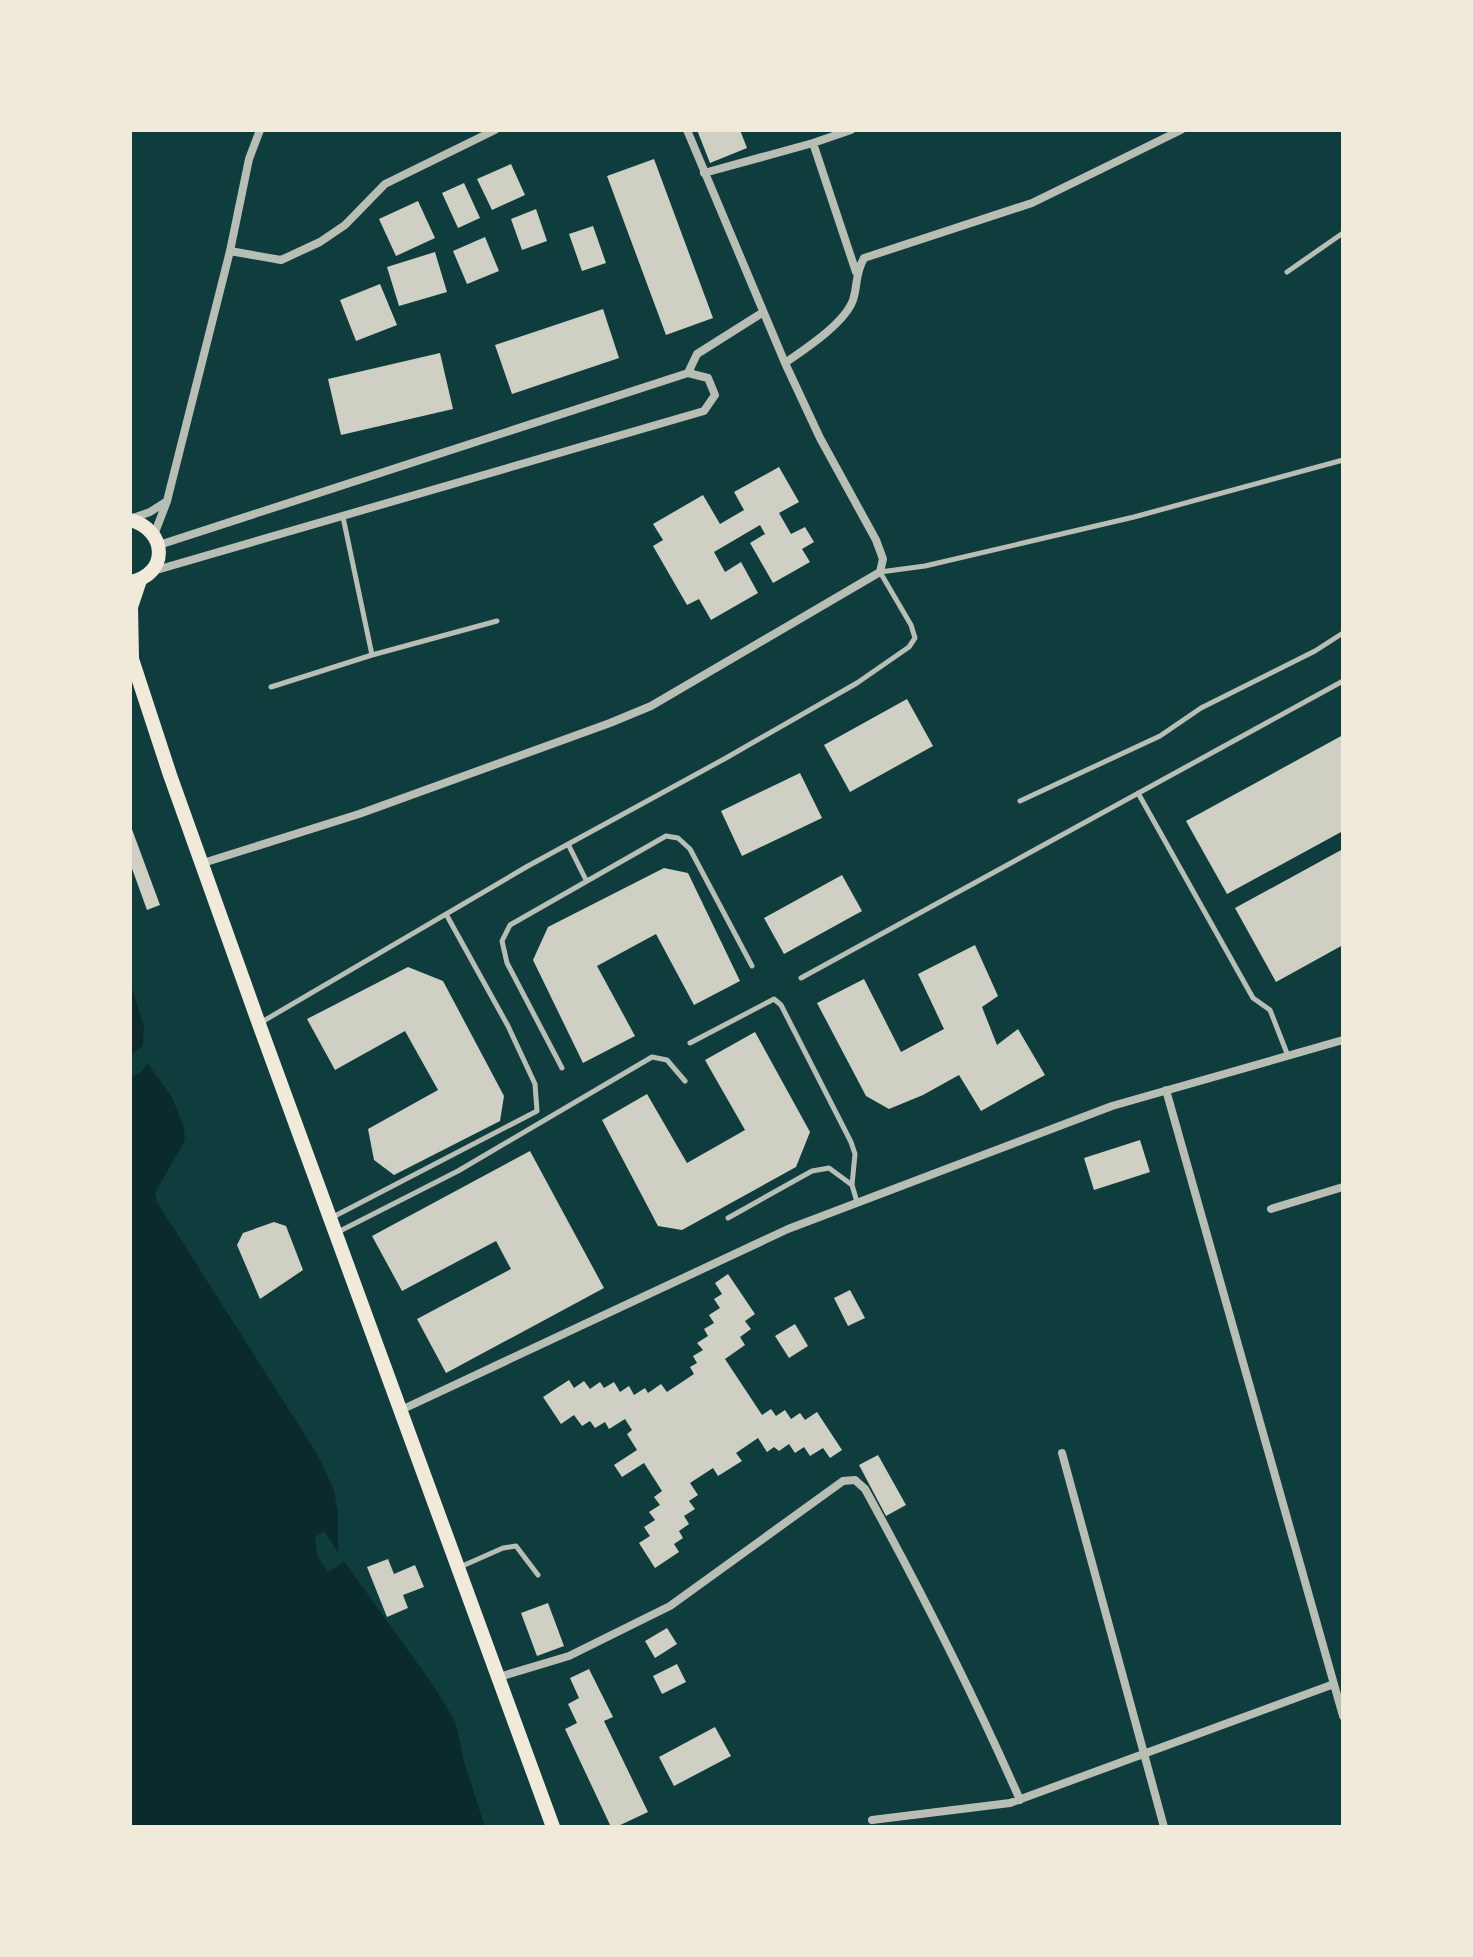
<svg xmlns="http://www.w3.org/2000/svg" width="1473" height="1957" viewBox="0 0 1473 1957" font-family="'Exo 2',sans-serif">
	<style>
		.water { fill: #0a2a2b }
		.pier { fill: #0f3d3e }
		.building { fill: #cfcfc3 }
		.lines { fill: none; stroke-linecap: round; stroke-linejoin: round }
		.service { stroke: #b8beb3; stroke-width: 5 }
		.minor { stroke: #b8beb3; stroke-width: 8 }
		.secondary { stroke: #f1e9da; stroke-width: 14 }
	</style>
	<rect width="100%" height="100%" fill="#0f3d3e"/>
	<path class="water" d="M130,982L144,1027L142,1052L145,1060L172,1097L184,1128L185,1140L155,1193L157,1202L317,1454L334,1490L338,1514V1553L433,1685L455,1721L465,1765L485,1827H130Z"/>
	<path class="pier" d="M143,1046L148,1063L142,1071L130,1078V1055Z
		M324,1531L344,1562L328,1572L317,1555L315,1537Z"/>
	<path class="building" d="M697,130H740L747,148L710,163Z
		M654,159L713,318L666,335L607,176Z
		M511,164L525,195L492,210L477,179Z
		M464,183L480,218L458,228L442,193Z
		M418,201L435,238L396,256L379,219Z
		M536,209L547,241L522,250L511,219Z
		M593,226L606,263L582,271L569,234Z
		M485,237L499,271L467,284L453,251Z
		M435,252L447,292L399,306L387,267Z
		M380,284L397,325L356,341L340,300Z
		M603,309L619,358L512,394L495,345Z
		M440,353L453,409L341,435L328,379Z
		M779,467L799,502L779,513L791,534L805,527L814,542L802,549L810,562L773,583L750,543L765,534L760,525L714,552L725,572L741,562L758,593L711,620L699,599L687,605L653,546L663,540L653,524L703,495L720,524L744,510L734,492Z
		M907,699L933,746L850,792L824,745Z
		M1343,735V831L1227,894L1186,821Z
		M800,773L822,818L742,856L721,811Z
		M130,824L160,905L147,910L130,863Z
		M1343,849V945L1276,982L1235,908Z
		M664,868L688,873L740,981L694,1005L656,934L597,966L635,1036L583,1063L533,960L548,927Z
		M842,875L862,911L784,954L764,918Z
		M975,945L998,996L982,1007L997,1045L1018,1029L1045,1075L981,1111L959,1075L923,1095L889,1109L866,1096L817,1003L864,979L901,1052L944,1029L918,974Z
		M408,967L443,981L504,1096L500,1121L394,1175L374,1160L368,1129L438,1090L405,1031L335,1070L307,1019Z
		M755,1032L810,1132L796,1167L682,1230L658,1226L602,1120L647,1094L687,1163L745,1130L705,1060Z
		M1140,1140L1150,1172L1094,1190L1084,1158Z
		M530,1151L604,1288L446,1373L417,1319L511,1269L496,1241L402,1291L372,1236Z
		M274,1222L286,1226L303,1270L260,1299L237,1245L243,1233Z
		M728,1274L755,1314L745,1321L751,1329L740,1337L745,1345L725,1359L762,1415L771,1409L776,1416L785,1410L791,1419L800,1413L805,1420L817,1412L842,1450L830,1458L823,1448L810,1456L804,1447L795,1453L789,1444L779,1451L774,1447L767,1452L758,1438L736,1453L742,1461L718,1476L713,1468L690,1483L698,1495L689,1501L695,1509L684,1516L689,1524L679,1531L683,1538L674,1544L679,1552L655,1568L639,1543L650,1536L644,1527L655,1520L649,1512L660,1505L654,1497L662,1491L644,1463L622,1477L614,1465L637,1450L627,1434L632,1430L625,1419L609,1429L605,1422L595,1428L590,1421L582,1426L574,1415L561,1424L543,1397L569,1380L574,1388L584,1381L590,1389L600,1382L604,1388L614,1382L620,1392L629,1386L634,1395L645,1388L648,1393L661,1384L667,1392L694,1374L690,1367L697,1363L693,1356L703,1350L697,1343L708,1336L704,1329L714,1323L709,1315L720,1308L714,1299L722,1294L715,1283Z
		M850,1290L865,1318L848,1326L834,1298Z
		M795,1324L808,1346L789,1358L775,1336Z
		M878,1455L906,1505L886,1516L859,1465Z
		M388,1559L394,1574L415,1565L424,1587L403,1595L408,1608L387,1617L367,1567Z
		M548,1603L564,1646L537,1656L521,1613Z
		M667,1628L677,1644L655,1658L645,1641Z
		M677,1664L686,1682L662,1694L653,1676Z
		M589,1669L613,1717L604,1721L648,1812L616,1827H611L565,1729L577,1723L568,1704L579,1698L570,1678Z
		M715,1727L731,1756L674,1786L659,1757Z"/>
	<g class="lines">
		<path class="service" d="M1287,272L1343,233
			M343,517L372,655
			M271,687L372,655L497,621
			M1138,793L1253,998L1270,1010L1288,1056
			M1020,801L1160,736L1201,708L1315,651L1343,633
			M568,844L586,880
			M801,978L1343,681
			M260,1023L528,866L726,758L857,683L909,647L915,638L911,625L880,572L925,566L1134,517L1343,460
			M690,1043L774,999L781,1005L851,1142L855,1154L852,1185
			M562,1068L507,963L502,941L510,925L666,836L678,838L690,849L752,966
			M331,1218L537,1111L535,1084L508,1026L446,914
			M728,1218L812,1171L829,1168L852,1185L857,1202
			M338,1232L458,1171L652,1057L667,1060L685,1081
			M460,1567L503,1548L516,1546L538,1575"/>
		<path class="minor" d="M813,143L856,272
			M704,173L813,143L851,130
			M230,251L281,260L320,242L345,225L385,184L495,130
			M785,363C805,349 845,323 853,300C858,284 855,274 864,258L1032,203L1181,130
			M688,373L697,354L762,313
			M130,519L150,512L167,501
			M154,535L167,501L230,251L249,159L260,130
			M153,571L704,411L715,395L708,378L688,373L159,545
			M203,863L359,814L610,723L651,706L880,572L883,559L876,540L820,438L785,363L687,130
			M1166,1090L1343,1716
			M1271,1209L1343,1187
			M401,1410L788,1229L1112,1106L1343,1040
			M1062,1453L1164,1827
			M499,1677L569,1656L670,1606L843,1481L855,1480L865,1489C921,1591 973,1693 1020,1800
			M872,1820L1010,1803L1334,1684"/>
		<path class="secondary" d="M130,520C168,530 169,575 130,582
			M130,653L170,775L259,1024L553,1827
			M132,658L131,607L140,580"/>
	</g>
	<rect width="1473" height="1957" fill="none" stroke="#f1e9da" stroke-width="264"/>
</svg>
